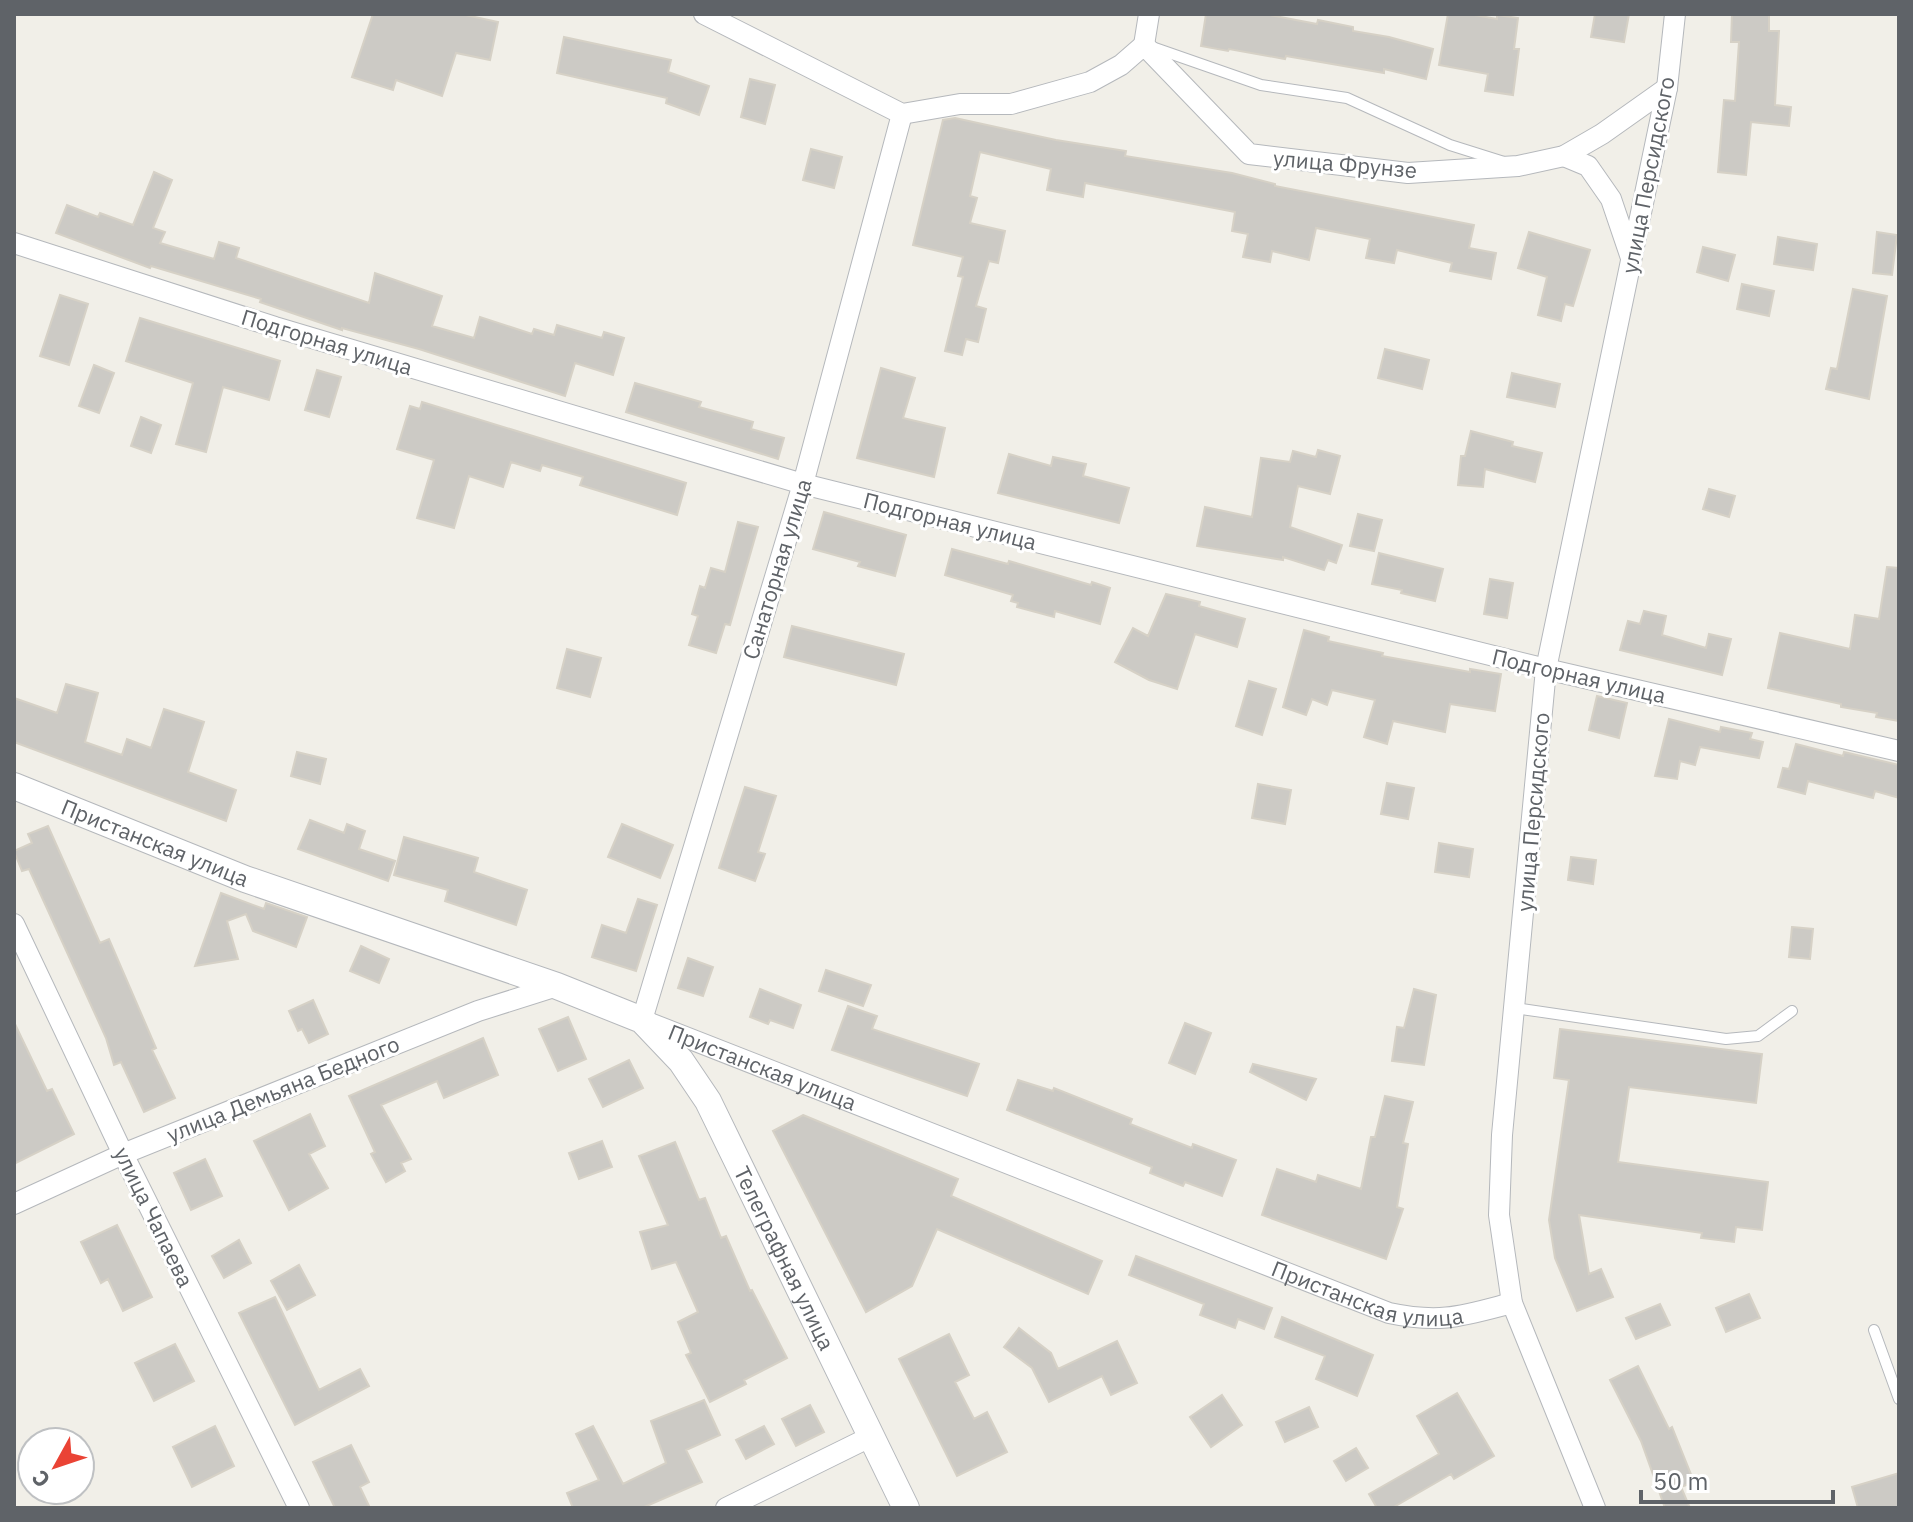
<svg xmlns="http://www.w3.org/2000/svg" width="1913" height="1522" viewBox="0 0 1913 1522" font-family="'IBM Plex Sans',sans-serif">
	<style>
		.building { fill: #cccac5; stroke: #d6d1c6; stroke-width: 2 }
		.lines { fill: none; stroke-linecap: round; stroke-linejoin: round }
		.service-casing { stroke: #b5b8bc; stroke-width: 12 }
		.minor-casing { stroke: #b5b8bc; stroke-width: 22 }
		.tertiary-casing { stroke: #b5b8bc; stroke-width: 28 }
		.service { stroke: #fff; stroke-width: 10 }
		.minor { stroke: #fff; stroke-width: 20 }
		.tertiary { stroke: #fff; stroke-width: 26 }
		.labels { text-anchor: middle; stroke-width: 6; stroke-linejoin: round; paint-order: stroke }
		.street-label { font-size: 22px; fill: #5f6368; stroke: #fff }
	</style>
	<rect width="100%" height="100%" fill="#f1efe8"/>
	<path class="building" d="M373,14H461L498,22L490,60L456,53L442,96L396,80L393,90L352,77Z
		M1206,14H1265L1317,24L1318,20L1353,27V31L1389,37L1433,49L1426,79L1384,69V73L1286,56L1285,59L1229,49L1228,51L1201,46Z
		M1448,14H1469L1497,19V15L1518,18L1514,49H1519L1513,95L1485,91L1488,74L1439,65Z
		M1595,14H1629L1624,42L1591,37Z
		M1732,14H1769V31H1779L1775,105L1791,107L1789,126L1751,122L1746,175L1718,172L1724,100L1735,101L1739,42H1731Z
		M564,37L671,60L668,72L709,86L699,115L666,103L667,98L557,73Z
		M750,79L775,85L765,124L741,117Z
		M955,118L1056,140L1126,151L1125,156L1232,173L1275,184V186L1474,225L1469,248L1496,253L1491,279L1450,271L1452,263L1397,250L1394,263L1366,258L1370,239L1316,228L1309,260L1272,251L1270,262L1243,257L1248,234L1232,231L1235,212L1085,183L1083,197L1047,190L1051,169L980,152L970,196L977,198L970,223L1005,231L998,263L989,261L976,306L986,309L978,342L966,339L962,355L945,351L963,277L958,276L963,257L913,245L943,120Z
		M811,149L842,157L834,188L803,180Z
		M154,172L172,180L153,228L165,232L160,243L214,259L219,242L239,248L236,258L369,303L375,273L442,296L432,326L474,338L480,317L532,334L534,329L554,335L557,325L602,338L604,332L624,338L613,375L575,363L565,396L419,349L342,328V330L260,302L261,299L151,266L150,268L56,233L67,205L98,217L100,213L133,225Z
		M1529,232L1590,250L1573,306L1565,304L1561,321L1538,315L1547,277L1518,268Z
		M1877,232L1897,235L1892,275L1873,273Z
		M1778,237L1817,244L1813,270L1774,264Z
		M1703,247L1735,255L1728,281L1697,272Z
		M1742,284L1774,291L1769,316L1737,309Z
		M1853,289L1887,296L1869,399L1826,389L1831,368L1837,369Z
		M60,295L88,304L69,365L40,356Z
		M140,318L280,361L269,400L223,387L206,452L176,444L193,383L126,361Z
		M1385,349L1429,360L1422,389L1378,378Z
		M94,365L114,373L99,413L79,406Z
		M881,368L915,378L903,418L945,428L934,477L857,458Z
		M317,370L341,377L329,417L305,410Z
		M1512,373L1560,384L1555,407L1507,397Z
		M635,383L701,402L699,407L753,422L751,429L784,438L778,459L626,412Z
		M422,402L686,483L677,515L580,485L583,477L542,465L540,471L511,462L503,487L469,476L454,528L417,518L434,460L397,449L410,406L420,409Z
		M141,417L161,425L151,453L131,446Z
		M1471,431L1513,442L1512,446L1542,453L1535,482L1485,469L1483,487L1458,485L1461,456H1465Z
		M1318,450L1340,456L1330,494L1298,486L1290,527L1342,545L1336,563L1328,560L1324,570L1283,557V560L1197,546L1205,507L1252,517L1261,458L1290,462L1293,451L1316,457Z
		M1009,454L1051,466L1053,457L1086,464L1083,476L1129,488L1119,523L998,493Z
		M1709,489L1735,496L1729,517L1703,509Z
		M824,512L906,535L895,576L858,566L860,562L813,549Z
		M1358,514L1382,520L1374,551L1350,546Z
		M738,522L758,527L730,625L725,624L716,653L689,645L698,616L692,614L700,586L705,588L711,568L725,572Z
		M952,549L1008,564L1009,561L1091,585L1092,582L1110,588L1100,624L1055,611L1054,617L1017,607L1018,603L1011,601L1013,595L945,575Z
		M1379,553L1443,569L1435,601L1401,593L1402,590L1372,584Z
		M1887,567L1899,568V721L1876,717L1877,713L1841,707V704L1768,688L1780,633L1850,649L1855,615L1879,619Z
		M1490,579L1513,583L1507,618L1484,614Z
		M1166,594L1200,602L1199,606L1245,619L1237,647L1195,634L1177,689L1149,680L1115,662L1133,628L1148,636Z
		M1644,611L1666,616L1662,635L1706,648L1709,634L1731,639L1722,675L1620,650L1628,621L1640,624Z
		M792,626L904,654L896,685L784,657Z
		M1304,630L1329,637L1328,641L1383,653L1382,656L1470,672V669L1501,674L1495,711L1450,704L1445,732L1393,721L1387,744L1364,737L1375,700L1332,690L1327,705L1312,699L1306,715L1283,707Z
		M567,649L601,658L590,697L557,688Z
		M1249,681L1276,689L1262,735L1236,726Z
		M66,684L98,693L85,742L122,755L127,739L151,748L164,709L204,722L188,772L236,790L226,821L14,742V698L57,713Z
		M1597,696L1627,703L1619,738L1589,730Z
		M1669,719L1720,732L1721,727L1752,733L1750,739L1763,742L1759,758L1700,747L1695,765L1680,761L1677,779L1655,776Z
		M1796,744L1843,756L1844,752L1899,765V798L1875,791L1873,798L1808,781L1805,794L1778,787L1783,768L1789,769Z
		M297,752L326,759L320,784L291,776Z
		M1387,783L1414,788L1408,819L1381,814Z
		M1258,784L1291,790L1285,824L1252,818Z
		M745,787L776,796L758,852L765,854L755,881L719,868Z
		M310,820L344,833L347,824L365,831L359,849L395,861L388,881L298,849Z
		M622,824L673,845L660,878L608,857Z
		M48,826L100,943L109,939L156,1048L152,1050L175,1098L144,1112L121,1062L114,1065L106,1038L29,869L22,871L14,851L32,843L28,834Z
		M404,837L478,858L474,872L527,890L516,925L445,901L448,890L394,875Z
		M1439,843L1473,849L1469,877L1435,872Z
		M1571,857L1596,860L1593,884L1568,880Z
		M221,893L264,909L266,903L307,917L296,947L253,931L246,914L227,921L238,959L195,966Z
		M638,899L657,905L636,971L592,957L602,925L626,933Z
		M1792,927L1813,929L1810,959L1789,957Z
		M361,946L389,959L379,983L350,971Z
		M688,958L713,967L703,996L678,988Z
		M826,970L871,985L863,1006L819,991Z
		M760,989L801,1005L793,1028L770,1020L768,1024L750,1017Z
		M1414,989L1436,995L1424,1065L1392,1061L1397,1027L1404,1028Z
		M313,1000L328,1034L309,1043L302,1029L298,1031L289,1011Z
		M848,1006L877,1016L872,1029L979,1064L967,1096L832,1050Z
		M568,1017L586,1059L558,1071L539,1029Z
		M14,1022L47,1091L52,1089L74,1134L14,1164Z
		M1185,1023L1211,1033L1195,1074L1169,1063Z
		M1560,1029L1762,1054L1756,1103L1629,1087L1618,1162L1768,1182L1762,1230L1736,1227L1734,1242L1701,1238L1702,1233L1579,1215L1589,1274L1601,1269L1613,1297L1577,1311L1555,1258L1549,1220L1569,1080L1554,1078Z
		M483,1038L498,1075L444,1098L437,1081L381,1105L411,1159L401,1163L405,1171L386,1182L371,1154L375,1152L349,1096Z
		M629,1060L643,1088L603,1107L589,1079Z
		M1253,1064L1316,1079L1306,1100L1250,1072Z
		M1018,1080L1053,1091L1054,1088L1132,1119L1130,1124L1192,1148L1193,1144L1236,1160L1222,1196L1185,1182L1183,1186L1150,1173L1152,1167L1007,1110Z
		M1385,1096L1413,1102L1403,1143L1408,1144L1397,1207L1403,1209L1386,1259L1262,1215L1277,1169L1316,1182L1318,1175L1361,1189L1371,1137H1375Z
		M310,1114L325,1146L309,1154L328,1188L289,1210L254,1141Z
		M803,1115L958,1179L951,1196L1102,1261L1088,1294L937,1229L912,1286L866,1312L773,1131Z
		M602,1141L612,1167L579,1179L569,1153Z
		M675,1142L699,1200L705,1198L721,1238L726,1236L750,1291L752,1290L787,1358L744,1380L746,1384L710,1402L686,1355L691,1353L678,1322L698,1312L676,1262L652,1269L640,1232L668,1225L639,1156Z
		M205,1159L222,1196L191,1210L174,1173Z
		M117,1225L152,1297L123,1311L108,1279L101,1283L81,1242Z
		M239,1240L251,1263L224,1278L212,1256Z
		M1136,1256L1272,1308L1264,1329L1238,1319L1235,1328L1200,1315L1204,1304L1129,1275Z
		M299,1265L315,1295L287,1310L271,1281Z
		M1749,1294L1760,1318L1726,1332L1716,1308Z
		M275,1297L319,1390L360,1369L369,1386L295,1425L239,1313Z
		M1660,1304L1670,1325L1636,1339L1626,1318Z
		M1282,1317L1373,1355L1357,1396L1316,1379L1325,1356L1275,1337Z
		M1019,1328L1051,1353L1058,1369L1117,1341L1137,1383L1111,1395L1102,1376L1049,1402L1032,1368L1004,1347Z
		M949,1334L969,1375L955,1382L974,1419L987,1412L1007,1452L957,1476L899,1359Z
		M175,1344L194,1381L154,1401L135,1363Z
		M1638,1366L1669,1429L1672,1427L1694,1482L1681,1487L1690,1508H1665L1641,1441L1610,1380Z
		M1457,1393L1494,1456L1454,1479L1451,1474L1392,1508H1377L1369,1494L1439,1454L1417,1416Z
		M1222,1395L1242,1425L1211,1447L1190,1417Z
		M704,1400L720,1435L686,1450L702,1482L642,1508H573L567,1493L599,1480L576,1434L593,1426L623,1484L666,1463L651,1421Z
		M810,1405L824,1432L796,1446L782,1419Z
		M1309,1407L1318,1427L1285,1442L1276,1422Z
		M215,1426L234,1466L192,1487L173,1447Z
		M764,1426L774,1444L746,1459L736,1440Z
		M351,1445L369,1482L360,1487L370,1508H335L313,1462Z
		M1356,1448L1368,1468L1346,1481L1334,1461Z
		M1899,1473V1508H1858L1852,1487Z"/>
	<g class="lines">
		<g class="service-casing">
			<path id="service" d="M1152,47L1261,85L1347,98L1450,145L1504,162
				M1515,1008L1726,1039L1758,1036L1792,1011
				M1874,1330L1899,1399"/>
		</g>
		<g class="minor-casing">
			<g id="minor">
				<path d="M704,14L902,114L960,104H1011L1090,82L1121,65L1144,45L1249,154L1408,173L1518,166L1564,156L1602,134L1667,88"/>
				<path d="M1144,45L1149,14"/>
				<path id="s1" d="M902,114L803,484L642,1020L1389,1313C1441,1324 1462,1316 1512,1303"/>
				<path d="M1564,156L1588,166L1611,199L1631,258"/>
				<path d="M14,243L275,327L803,484L1546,669L1899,751"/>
				<path d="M14,924L123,1154L299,1508"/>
				<path d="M14,1204L123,1154L478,1011L557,986"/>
				<path d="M726,1508L870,1437"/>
				<path d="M1595,1508L1512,1303L1499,1215L1502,1135L1546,669L1667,88L1675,14"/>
			</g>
		</g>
		<g class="tertiary-casing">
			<g id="tertiary">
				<path id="s2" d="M14,786L245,879L557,986L642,1020L681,1061L708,1101L906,1508"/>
			</g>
		</g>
		<use href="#service" class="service"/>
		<use href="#minor" class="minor"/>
		<use href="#tertiary" class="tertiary"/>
	</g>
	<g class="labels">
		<g class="street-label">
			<text transform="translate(1345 164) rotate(5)" y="8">улица Фрунзе</text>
			<text transform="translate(1648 175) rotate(-79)" y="8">улица Персидского</text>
			<text transform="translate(327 342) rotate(17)" y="8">Подгорная улица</text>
			<text transform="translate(950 521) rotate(14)" y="8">Подгорная улица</text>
			<text transform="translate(777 569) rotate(-73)" y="8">Санаторная улица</text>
			<text transform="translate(1579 676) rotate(13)" y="8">Подгорная улица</text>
			<text transform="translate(1533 812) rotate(-85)" y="8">улица Персидского</text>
			<text dy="8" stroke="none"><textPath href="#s2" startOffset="152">Пристанская улица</textPath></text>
			<text dy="8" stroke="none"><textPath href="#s1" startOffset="1072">Пристанская улица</textPath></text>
			<text transform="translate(283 1089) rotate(-22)" y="8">улица Демьяна Бедного</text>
			<text transform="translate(154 1217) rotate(64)" y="8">улица Чапаева</text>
			<text dy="8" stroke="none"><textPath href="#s2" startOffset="950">Телеграфная улица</textPath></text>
			<text dy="8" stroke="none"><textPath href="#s1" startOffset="1720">Пристанская улица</textPath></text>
		</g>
	</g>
	<rect width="1913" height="1522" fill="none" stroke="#5f6368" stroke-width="32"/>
	<g transform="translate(56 1466) rotate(230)"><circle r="38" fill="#ffffff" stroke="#bfc1c3" stroke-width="2"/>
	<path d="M0-6L14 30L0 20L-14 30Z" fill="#ea4335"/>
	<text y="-12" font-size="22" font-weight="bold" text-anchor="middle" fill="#5f6368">С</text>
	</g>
	<path d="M1641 1490v12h192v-12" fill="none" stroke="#5f6368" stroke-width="4"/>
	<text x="1653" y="1490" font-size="24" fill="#5f6368" stroke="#ffffff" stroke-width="6" paint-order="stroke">50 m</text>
</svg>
